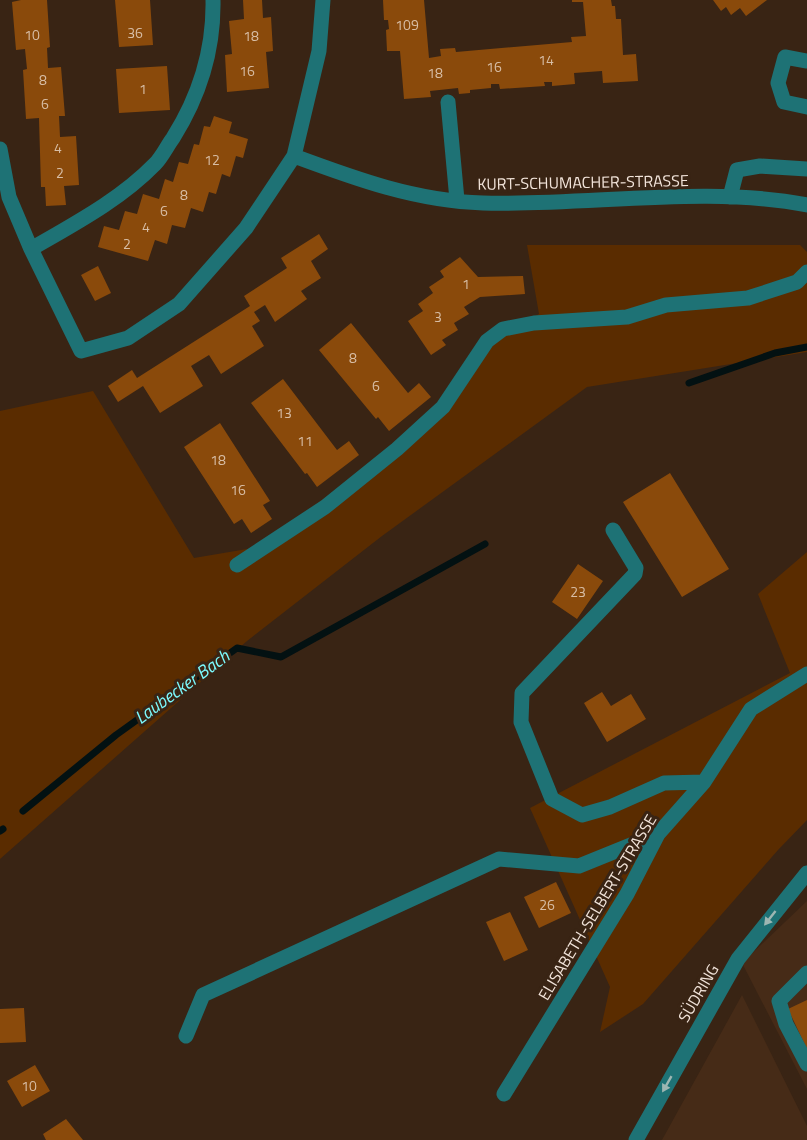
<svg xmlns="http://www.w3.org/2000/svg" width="807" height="1140" viewBox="0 0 807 1140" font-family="'Titillium Web',sans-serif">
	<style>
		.built { fill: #462b17 }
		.green { fill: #5a2c00 }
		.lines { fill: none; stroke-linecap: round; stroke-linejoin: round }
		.stream { stroke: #031112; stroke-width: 7 }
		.building { fill: #8a4a0b }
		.minor { stroke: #1e7275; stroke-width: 15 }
		.oneway { fill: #9db6b2 }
		.labels { text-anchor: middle; stroke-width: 6; stroke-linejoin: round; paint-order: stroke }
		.number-label { font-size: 14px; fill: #d8bea6 }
		.street-label { font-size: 16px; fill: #f2e4da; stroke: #392414 }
		.water-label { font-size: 18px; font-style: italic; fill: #7cfafe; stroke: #392414 }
	</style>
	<rect width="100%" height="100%" fill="#392414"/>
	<path class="built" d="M807,901V1089L742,963Z
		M742,995L807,1126V1140H662Z"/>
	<path class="green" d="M527,245H800L807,252V352L587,387L382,536L247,641L0,859V411L93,391L194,558L259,547L451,404L496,338L539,314Z
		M807,552V820L778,850L643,1004L600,1032L610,987L530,808L790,673L758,594Z"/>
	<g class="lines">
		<path class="stream" d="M689,383L775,353L807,347
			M23,811L116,735L237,648L281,657L485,544
			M0,831L3,829"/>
	</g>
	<path class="building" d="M21,0H47L50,47L47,48L48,68L61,67L65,116H59L60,137L76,136L79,185L64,186L66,205L46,206L45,187H41L39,118L26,119L23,70L27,69L25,49L16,50L12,2Z
		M115,0H150L153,45L119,47Z
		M243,0H262L263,18L271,17L273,51L266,52L269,88L227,92L225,55L232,54L229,21L244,19Z
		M383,0H424L429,58L441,56L440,49L455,48L456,52L572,42L571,37L586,36L583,2H572V0H611L612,6H615L616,19H621L623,55L636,54L638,81L603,83L602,71L574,73L575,84L552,86V82H544L545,86L500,89L499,84H491V88L470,90V93L459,94L458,88L430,91L431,97L404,99L400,51H387L386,30L389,29L388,20H384Z
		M713,0H767L746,16L740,8L731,15L726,7L721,11Z
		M167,66L170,110L119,113L116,69Z
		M214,116L232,122L229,133L248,139L243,158L236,156L230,177L222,174L216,194L209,192L203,212L191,208L185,228L172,225L167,244L155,240L148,261L98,247L104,226L119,230L125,211L137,214L143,194L159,199L165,179L173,182L179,162L188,164L194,144L199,145L204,126L210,127Z
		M319,234L328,249L311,261L321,278L301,291L307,299L275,322L265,305L254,312L260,321L252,326L264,346L221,374L209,355L191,366L203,386L160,413L143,386L118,402L108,386L132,370L137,378L250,306L244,296L287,268L281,258Z
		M460,257L478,277L523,276L525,294L480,297L464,307L469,314L454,323L458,330L442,340L446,345L431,355L408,321L423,311L418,304L433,293L429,287L444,277L440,271Z
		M98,266L111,293L95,301L81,275Z
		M351,323L408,393L419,383L431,397L389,431L378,417L376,419L319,350Z
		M283,379L337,450L349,441L359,455L317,487L307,473L305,474L251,403Z
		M220,423L270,501L263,505L272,519L251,533L242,519L234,524L184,447Z
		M670,473L729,569L682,597L623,502Z
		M578,564L603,581L577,619L552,602Z
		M602,692L611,706L631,694L646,719L607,742L584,703Z
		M556,882L571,913L539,928L524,897Z
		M510,912L528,950L504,961L486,922Z
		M807,1000V1049L788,1009Z
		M24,1008L26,1042L0,1043V1009Z
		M35,1065L50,1091L22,1107L7,1081Z
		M66,1119L83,1140H46L43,1134Z"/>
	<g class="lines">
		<path class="minor" d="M807,61L785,57L778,83L784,102L807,107
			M448,102L457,200
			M0,149L9,197L31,249L81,351L128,338L179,304L246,228L294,156L319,51L323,0
			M294,156C356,179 416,201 483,203C588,206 706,185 807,205
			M730,197L737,170L760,166L807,169
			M31,249C74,224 120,200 155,164C162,157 167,146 173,138C200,95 214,51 213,0
			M613,530L636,568L635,574L522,693L521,722L552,799L582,815L610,807L664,783L704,782
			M237,565L325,507L397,449L443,407L487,341L503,329L534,323L627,317L666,305L748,298L797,282L807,272
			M807,973L779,1001L786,1024L807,1064
			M186,1036L203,995L499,859L579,866L658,834
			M504,1094L627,894L658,834L704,782L751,709L807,674
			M636,1140L738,959L807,873"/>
	</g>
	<defs><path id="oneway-solid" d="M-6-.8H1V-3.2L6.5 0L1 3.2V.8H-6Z" transform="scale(1.5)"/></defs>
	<g class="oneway">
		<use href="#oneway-solid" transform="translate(770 918) rotate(128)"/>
		<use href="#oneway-solid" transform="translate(667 1084) rotate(120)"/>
	</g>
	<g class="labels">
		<g class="number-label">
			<text x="407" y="30">109</text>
			<text x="135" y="38">36</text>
			<text x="32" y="40">10</text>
			<text x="251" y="41">18</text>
			<text x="546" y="65">14</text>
			<text x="494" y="72">16</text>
			<text x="247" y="76">16</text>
			<text x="435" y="78">18</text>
			<text x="43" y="85">8</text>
			<text x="143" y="94">1</text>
			<text x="45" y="109">6</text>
			<text x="58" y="153">4</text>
			<text x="212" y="165">12</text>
			<text x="60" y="178">2</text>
			<text x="184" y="200">8</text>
			<text x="164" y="216">6</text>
			<text x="146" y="232">4</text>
			<text x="127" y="249">2</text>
			<text x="466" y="289">1</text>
			<text x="438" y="322">3</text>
			<text x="353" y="363">8</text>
			<text x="376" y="391">6</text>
			<text x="284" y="418">13</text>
			<text x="305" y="446">11</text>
			<text x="218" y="465">18</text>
			<text x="238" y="495">16</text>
			<text x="578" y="597">23</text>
			<text x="547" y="910">26</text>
			<text x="29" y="1091">10</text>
		</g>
		<g class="street-label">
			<text transform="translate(583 182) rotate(-1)" y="6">KURT-SCHUMACHER-STRASSE</text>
			<text transform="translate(597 907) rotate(-59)" y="6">ELISABETH-SELBERT-STRASSE</text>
			<text transform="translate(698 993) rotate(-60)" y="6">SÜDRING</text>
		</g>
		<g class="water-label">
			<text transform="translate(182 687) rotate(-36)" y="6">Laubecker Bach</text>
		</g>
	</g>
</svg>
